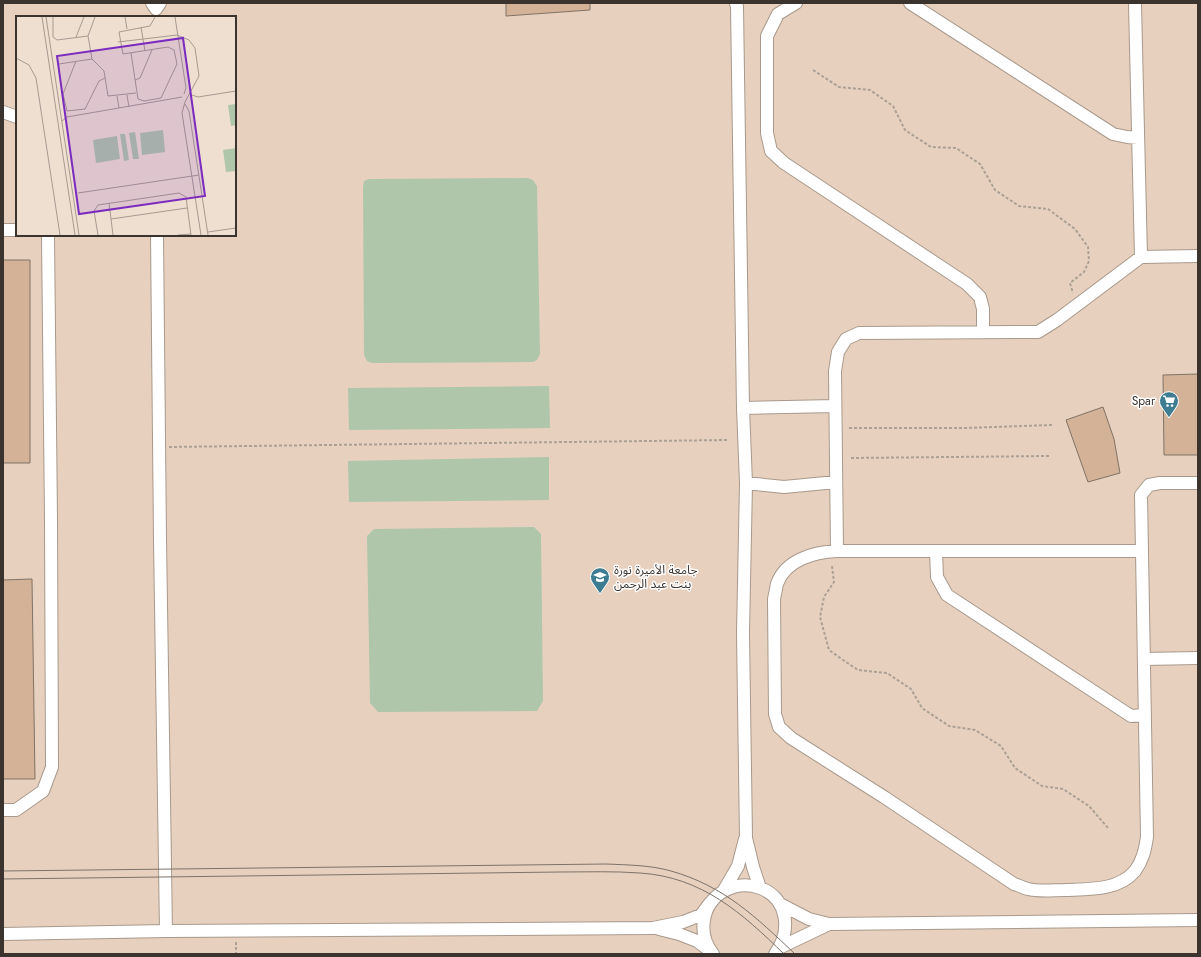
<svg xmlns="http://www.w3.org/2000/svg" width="1201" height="957" viewBox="0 0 1201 957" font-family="Jost,'Noto Sans Arabic',sans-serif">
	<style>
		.built { fill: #e7d1be; fill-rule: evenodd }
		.green { fill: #afc6ab }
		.building { fill: #d3b297; stroke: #807266 }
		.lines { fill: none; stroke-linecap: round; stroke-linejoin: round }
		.street-casing { stroke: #a8998c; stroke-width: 14 }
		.path { stroke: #aca095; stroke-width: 2; stroke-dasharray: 3 2; stroke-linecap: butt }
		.street { stroke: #fff; stroke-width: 12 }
		.tram { stroke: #7d726a; stroke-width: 1 }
		.labels { text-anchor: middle; stroke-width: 3; stroke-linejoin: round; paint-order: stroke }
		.poi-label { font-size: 12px; fill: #3a332e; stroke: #fff; text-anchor: end }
		.inset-road { fill: none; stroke: #a79a90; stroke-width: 1 }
		.view { fill: #7b2cbf; fill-opacity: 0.15; stroke: #7b2cbf; stroke-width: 2 }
		.inset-edge { fill: none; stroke: #3a332e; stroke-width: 2 }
	</style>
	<rect width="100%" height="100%" fill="#efdfd1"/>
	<path class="built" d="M3,3H1198V954H3ZM17,17H235V235H17Z"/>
	<path class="green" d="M528,178L533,180L537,186L540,354L537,360L533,362L372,363L367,361L364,355L363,187L364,181L369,179Z
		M549,386L550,428L349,430L348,388Z
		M549,457V500L349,502L348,461Z
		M534,527L541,534L543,701L537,711L378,712L370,703L367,536L374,529Z"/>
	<path class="building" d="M506,3H590V10L506,16Z
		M3,260H30V463H3Z
		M1198,374V455H1164L1163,375Z
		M1103,407L1114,439L1120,473L1088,482L1066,420Z
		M32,579L35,779H3V580Z"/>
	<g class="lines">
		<g class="street-casing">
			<path id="street" d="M152,3L156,9L160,3
				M736,3L737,7L743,408L746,483L743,633L746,838L753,867L760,888
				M796,3L778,14L767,36V133L771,151L784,163L967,284L980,297L983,309V332
				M910,3L1113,134L1127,137L1138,138
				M1135,5L1141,257
				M3,112L17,117
				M3,230H17
				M157,235L160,540L166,931
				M743,408L835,406
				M746,483L784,487L836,482
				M837,551L835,371L838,352L846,339L859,333L1038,332L1057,320L1141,257L1198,256
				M1142,551H837C814,552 785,560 777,584C776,589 775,594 774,599L775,714L779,727L791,738L884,797L1014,884C1018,885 1023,888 1028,889C1040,892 1053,890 1065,890C1088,889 1118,891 1135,871C1143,860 1145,850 1147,837L1141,495L1149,485L1160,483H1198
				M936,552L937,577L947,595L1131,716L1145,715
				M1144,659L1198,658
				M3,810H16L43,791L52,767L51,520L48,235
				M724,890L738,866L745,839
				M780,904L809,919L829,924L1198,920
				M659,929L679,934L697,941L709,950
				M3,934L166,931L653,928L683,922L701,915L710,903
				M781,947L829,924
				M713,954C705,944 702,932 704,920C708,894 735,879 760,888C788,898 792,931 775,954"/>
		</g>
		<path class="path" d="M813,70L839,87L870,90L893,106L905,130L931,147L956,148L980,164L995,190L1019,206L1048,209L1075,229L1088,247L1089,261L1084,272L1070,283L1073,293
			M849,428H964L1052,425
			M169,447L728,440
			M851,458L1051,456
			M832,566L834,582L824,597L820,617L829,650L843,660L858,670L887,673L911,689L922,708L949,726L975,730L1001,746L1015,768L1042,786L1063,789L1089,806L1108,828
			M236,942V954"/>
		<use href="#street" class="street"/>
		<path class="tram" d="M3,871L606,864C628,865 650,865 671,871C724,886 756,917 795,954
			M3,879L560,872C587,872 614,871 640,873C702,877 742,913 784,954"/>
	</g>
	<defs>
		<g id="supermarket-pin" transform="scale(1)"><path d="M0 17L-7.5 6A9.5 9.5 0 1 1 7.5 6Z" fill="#3e7c92" stroke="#fff"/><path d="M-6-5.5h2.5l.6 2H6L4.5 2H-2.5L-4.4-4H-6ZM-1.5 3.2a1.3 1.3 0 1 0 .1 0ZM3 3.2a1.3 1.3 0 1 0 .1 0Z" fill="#fff"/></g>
		<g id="university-pin" transform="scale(1)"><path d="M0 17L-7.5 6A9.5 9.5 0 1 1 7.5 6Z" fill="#3e7c92" stroke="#fff"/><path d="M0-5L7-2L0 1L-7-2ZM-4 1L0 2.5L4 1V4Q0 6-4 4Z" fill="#fff"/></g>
	</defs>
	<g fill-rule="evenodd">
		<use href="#supermarket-pin" x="1169" y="401"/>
		<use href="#university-pin" x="600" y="577"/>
	</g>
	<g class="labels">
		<g class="poi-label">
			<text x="1155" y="405">Spar</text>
			<text x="614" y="574" text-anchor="start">جامعة الأميرة نورة<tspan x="614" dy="14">بنت عبد الرحمن</tspan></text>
		</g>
	</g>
	<g transform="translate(16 16)">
		<rect width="220" height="220" fill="#efdfd1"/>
		<path d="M220,88V109L215,110L212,89ZM147,114L149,136L126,139L124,117ZM119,116L123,143H117L113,117ZM104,118H109L113,144L108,145ZM101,120L104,143L80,147L77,124ZM220,132V155L210,156L207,134Z" fill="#afc6ab"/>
		<path class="inset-road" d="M26,1L59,219M30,1L63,219M37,1V21L41,24L72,20L79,1M109,1L111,13M159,1L170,72L168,78M125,11L129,35M72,20L76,43L88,55L92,80L120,77M60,21L68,1M102,26L161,19L173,24L179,32L183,60L169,86L166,97L185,219M115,37L122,83L128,85L145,82L161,48L158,34L152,31L107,38L103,16L134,10L139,1M0,42L13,49L20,62L44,219M60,45L47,78L51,95L69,93L83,65L89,62M43,48L76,43M119,64L124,62L136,34M111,79L113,91M176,79L182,81L220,75M101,80L103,92M169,88L173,95L192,219M46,105L51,101L166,81M62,177L183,159M93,187L97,219M95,203L171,192M192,216L220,212M82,219L78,195L82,189L163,177L170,181L175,219M162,219L175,218"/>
		<path class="view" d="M167,22L189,180L63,198L41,40Z"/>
		<rect width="220" height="220" class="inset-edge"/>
	</g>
	<rect width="1201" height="957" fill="none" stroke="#3a332e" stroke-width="8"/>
</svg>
